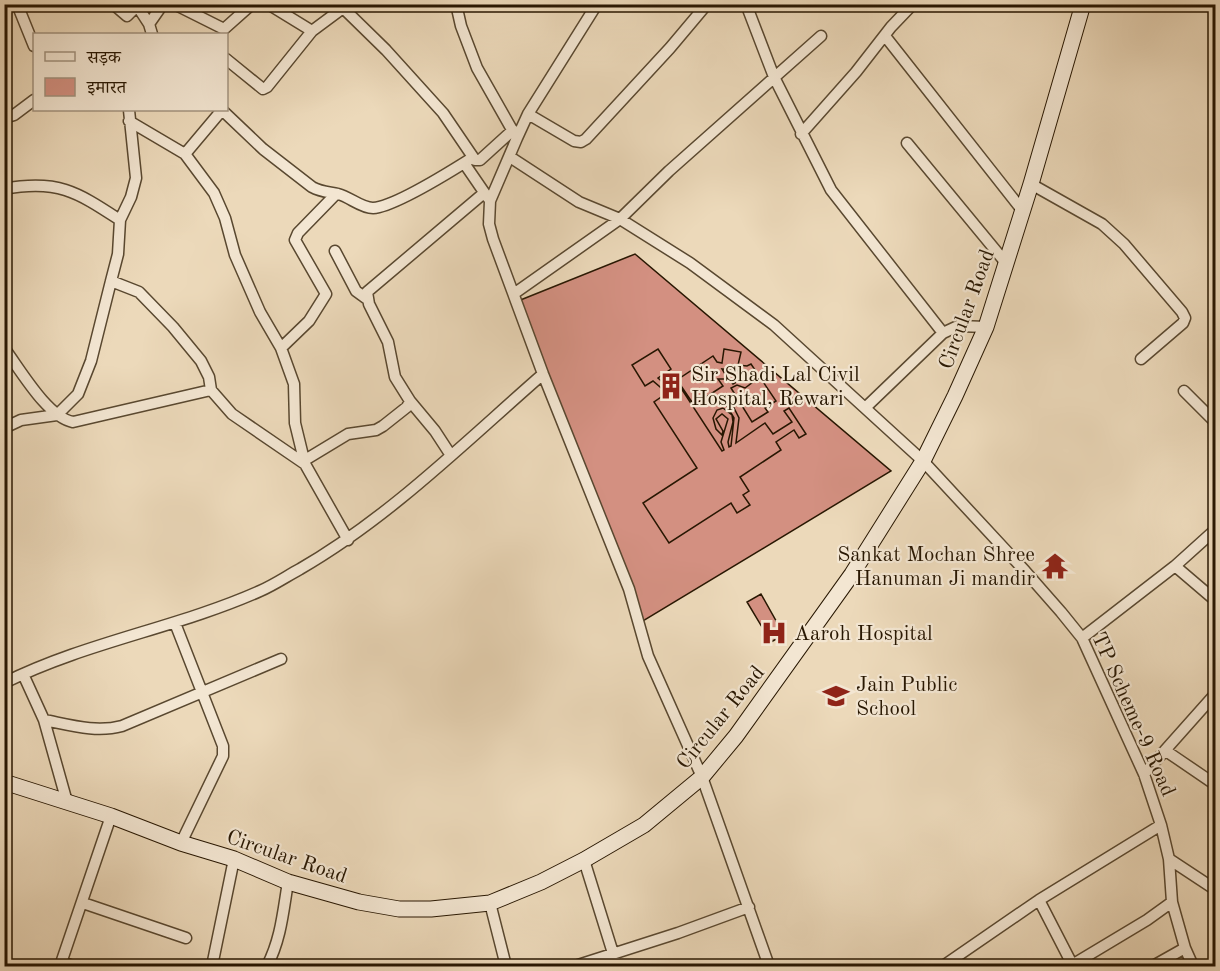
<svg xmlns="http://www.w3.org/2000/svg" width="1220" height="971" viewBox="0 0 1220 971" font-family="'Old Standard TT','Noto Serif Devanagari',serif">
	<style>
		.building { fill: #d39081; stroke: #281702; stroke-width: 1.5 }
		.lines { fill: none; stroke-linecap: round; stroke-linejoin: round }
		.minor-casing { stroke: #594830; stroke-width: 13 }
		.secondary-casing { stroke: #281702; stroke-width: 17 }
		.minor { stroke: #f3e6d2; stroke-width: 10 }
		.secondary { stroke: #f3e6d2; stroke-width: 15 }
		.labels { text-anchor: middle; stroke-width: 4.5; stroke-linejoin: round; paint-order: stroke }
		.street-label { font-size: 21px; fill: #281702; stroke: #f3e6d2 }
		.poi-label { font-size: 21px; fill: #281702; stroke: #f3e6d2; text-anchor: start }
	</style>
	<rect width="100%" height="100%" fill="#ecd9ba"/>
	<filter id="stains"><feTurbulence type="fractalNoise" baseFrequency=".00333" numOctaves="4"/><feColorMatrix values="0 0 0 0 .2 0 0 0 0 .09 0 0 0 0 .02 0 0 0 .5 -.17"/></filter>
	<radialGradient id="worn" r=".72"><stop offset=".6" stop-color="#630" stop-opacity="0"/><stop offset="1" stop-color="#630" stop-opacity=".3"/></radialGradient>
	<path class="building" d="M635,254L891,471L638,624L518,301Z
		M658,349L671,369L658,378L672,390L679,385L722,451L724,450L721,442L728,419L722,414L716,419L723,431L722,435L716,429L713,418L717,410L723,408L732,415L733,422L728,442L729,447L731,446L734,418L724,401L732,396V404L739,418L736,443L765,423L773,434L792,422L784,411L789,408L806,434L799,438L794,430L776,442L781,450L740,477L749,491L743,495L750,505L737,513L731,503L669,543L643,503L697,468L654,402L667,393L653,381L645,386L632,365Z
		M724,349L741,352L738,365L747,366L751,364L776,401L765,408L768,412L752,422L731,388L737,385L745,388L753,382L746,372L722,369L725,374L734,372L740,380L733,384L729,379H718L723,386L694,405L677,380L713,356L717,362L722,363Z
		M761,594L784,635L771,642L747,602Z"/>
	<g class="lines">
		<g class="minor-casing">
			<path id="minor" d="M17,4L34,46
				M113,4L127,16L137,6
				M136,4L149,24L152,34
				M174,4L224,29L252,4
				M268,4L312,31L343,8
				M339,4L386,50L443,113L475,160H480L513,130
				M456,4L461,26L477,68L515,135
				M597,4L528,114L517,138L490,201L489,224L493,239L543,374L629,589L648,656L702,777L769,966
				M746,4L774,77L831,190L943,333
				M149,24L163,4
				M885,36L1022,210
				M226,59L263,89L267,87L312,31
				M222,110L263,149L312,187C321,192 329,192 338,194C350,197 361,208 373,208C394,207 453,170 472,158
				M528,114L574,141L581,142L586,139L670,48L707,4
				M4,118L14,115L34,100
				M129,121L185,154L214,193L225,218L235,255L260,312L281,348L294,384L295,423L305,464
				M801,134L856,72L891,27L913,4
				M907,143L1006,263
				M185,154L222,110
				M510,157L579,202L620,219L690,263L774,325L923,461L1025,571L1061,612L1082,638L1144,774L1161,825L1169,859L1172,902L1185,948L1193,966
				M464,163L488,198
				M1031,184L1102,224L1124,244L1182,312L1185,318L1183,323L1141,359
				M4,189C58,179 77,192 120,220
				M335,251L356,291L367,299
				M111,281L139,292L173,327L201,361L209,377L211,390L232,414L305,464L348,540
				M515,293L620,219L669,171L821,36
				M4,348C20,369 47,417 73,422L211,390
				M281,348L309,321L326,294L295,240L298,233L336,194
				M1184,391L1216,423
				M410,401L435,431L450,454
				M865,408L943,333L958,326L986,327
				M4,428L21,420L57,415L78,394L91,361L111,281L118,254L120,220L131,197L136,178L129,110
				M305,460L348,434L376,430L383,426L407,407L410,401L395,377L388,342L369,304L367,292L484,193
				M1175,566L1216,601
				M175,623L223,746V756L181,843
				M1082,638L1175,566L1216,529
				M23,674L44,720L67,802
				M4,683C86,642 177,628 260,591C274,585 287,576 300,569C390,517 465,442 543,374
				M44,720C70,725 96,733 122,726L281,659
				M1166,751L1216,785
				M1144,774L1216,693
				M1169,859L1216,890
				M584,860L617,966
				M1039,900L1073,966
				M83,903L186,938
				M490,903L506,966
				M61,962L73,966
				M1072,965L1147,920L1172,902
				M60,966L111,816
				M212,966L234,859
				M267,966C281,939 283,912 288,882
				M575,966L678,933L749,907
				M943,966L1039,900L1161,825
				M1153,966L1185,948"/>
		</g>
		<g class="secondary-casing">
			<path id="secondary" d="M4,782L111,816L181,843L234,859L288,882L359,902L399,909H431L490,903L541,882L584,860L644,825L702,777L736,736L852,574L923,461L955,396L986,327L1031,184L1083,4"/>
		</g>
		<use href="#minor" class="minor"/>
		<use href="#secondary" class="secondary"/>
	</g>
	<defs>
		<g id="building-bare" transform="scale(2.07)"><path d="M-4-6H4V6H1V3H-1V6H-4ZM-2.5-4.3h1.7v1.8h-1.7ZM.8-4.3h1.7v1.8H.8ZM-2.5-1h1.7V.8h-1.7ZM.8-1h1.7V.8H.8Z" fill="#8f2418" stroke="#f3e6d2" stroke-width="2.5" paint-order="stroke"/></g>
		<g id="temple-bare" transform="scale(2.07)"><path d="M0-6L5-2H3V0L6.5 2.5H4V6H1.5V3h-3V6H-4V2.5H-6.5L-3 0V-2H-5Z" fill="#8f2418" stroke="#f3e6d2" stroke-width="2.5" paint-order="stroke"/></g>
		<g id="hospital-bare" transform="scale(2.07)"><path d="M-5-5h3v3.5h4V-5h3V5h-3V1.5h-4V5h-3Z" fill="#8f2418" stroke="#f3e6d2" stroke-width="2.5" paint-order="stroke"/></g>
		<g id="school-bare" transform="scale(2.07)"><path d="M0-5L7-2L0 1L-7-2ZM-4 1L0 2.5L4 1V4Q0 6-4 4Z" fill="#8f2418" stroke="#f3e6d2" stroke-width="2.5" paint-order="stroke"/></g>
	</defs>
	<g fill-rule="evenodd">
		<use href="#building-bare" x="671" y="386"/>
		<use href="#temple-bare" x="1055" y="566"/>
		<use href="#hospital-bare" x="774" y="633"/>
		<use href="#school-bare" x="836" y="696"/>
	</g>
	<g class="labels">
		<g class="street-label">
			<text transform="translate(966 309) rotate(-70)" y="7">Circular Road</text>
			<text transform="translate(1134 714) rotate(66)" y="7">TP Scheme-9 Road</text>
			<text transform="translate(720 717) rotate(-51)" y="7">Circular Road</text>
			<text transform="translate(287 856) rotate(19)" y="7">Circular Road</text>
		</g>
		<g class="poi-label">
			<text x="691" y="381">Sir Shadi Lal Civil<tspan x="691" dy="24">Hospital, Rewari</tspan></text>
			<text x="1035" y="561" text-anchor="end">Sankat Mochan Shree<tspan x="1035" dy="24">Hanuman Ji mandir</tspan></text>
			<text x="794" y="640">Aaroh Hospital</text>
			<text x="856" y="691">Jain Public<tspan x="856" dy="24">School</tspan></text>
		</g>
	</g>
	<rect width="1220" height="971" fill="none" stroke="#ecd9ba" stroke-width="24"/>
	<rect x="6" y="6" width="1208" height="959" fill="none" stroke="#281702" stroke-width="3"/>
	<rect x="12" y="12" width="1196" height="947" fill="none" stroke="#281702" stroke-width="1.5"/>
	<rect x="33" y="33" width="195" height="78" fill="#f3e6d2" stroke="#a2937f" stroke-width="1.5"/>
	<rect x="45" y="52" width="30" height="9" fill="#f3e6d2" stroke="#a2937f" stroke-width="1.5"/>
	<text x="87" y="63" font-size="18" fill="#281702">सड़क</text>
	<rect x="45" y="78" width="30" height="18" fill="#d39081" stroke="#a2937f" stroke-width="1.5"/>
	<text x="87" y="93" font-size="18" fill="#281702">इमारत</text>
	<rect width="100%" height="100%" filter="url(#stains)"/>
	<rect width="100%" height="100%" fill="url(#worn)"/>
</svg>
